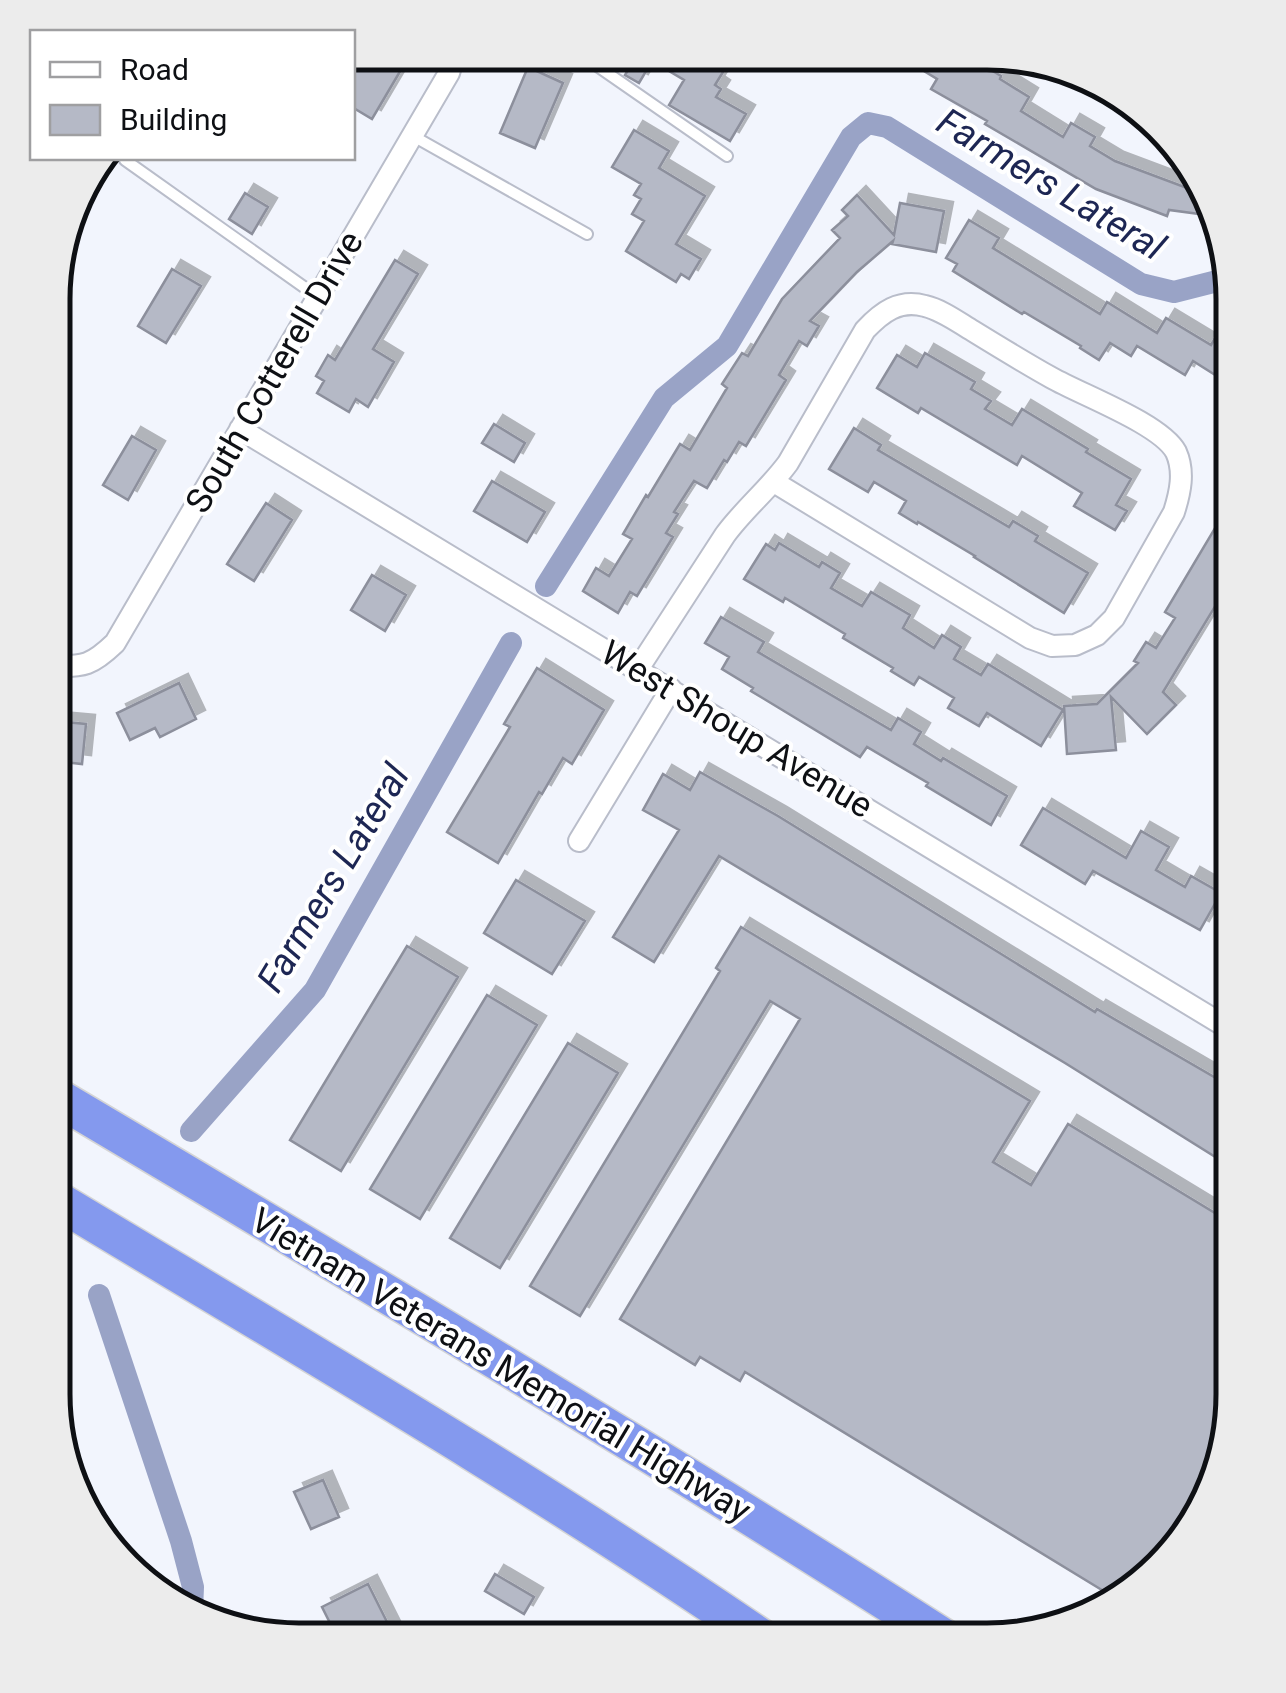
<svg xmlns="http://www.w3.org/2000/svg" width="1286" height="1693" viewBox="0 0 1286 1693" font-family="Roboto,sans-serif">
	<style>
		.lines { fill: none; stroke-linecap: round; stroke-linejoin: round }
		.canal { stroke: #99a3c6; stroke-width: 22 }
		.building { fill: #b5b9c6; stroke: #8c8f9c; stroke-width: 2.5; filter: url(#shadow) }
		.service-casing { stroke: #b9bdca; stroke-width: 14 }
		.minor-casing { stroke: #b9bdca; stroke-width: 24 }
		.motorway-casing { stroke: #d4d4d5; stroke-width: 41 }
		.service { stroke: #fff; stroke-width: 10 }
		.minor { stroke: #fff; stroke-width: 20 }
		.motorway { stroke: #8499ee; stroke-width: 38 }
		.labels { text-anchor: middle; stroke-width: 8; stroke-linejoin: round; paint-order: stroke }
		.street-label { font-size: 35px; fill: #0e1014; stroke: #fff }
		.water-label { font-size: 38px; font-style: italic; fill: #1d2653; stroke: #fff }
		.rim { fill: none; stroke: #0e1014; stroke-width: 5 }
	</style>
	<defs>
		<filter id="shadow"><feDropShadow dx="9" dy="-9" stdDeviation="0" flood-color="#0004"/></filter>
	</defs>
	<rect width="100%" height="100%" fill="#f2f5fd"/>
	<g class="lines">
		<path class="canal" d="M546,586L664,398L727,346L851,137L868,123L887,127L1141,284L1174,292L1229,278
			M191,1131L315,990L511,643
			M99,1295L181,1541L193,1587L192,1610"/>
	</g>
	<path class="building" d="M966,55L1001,76L1000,79L1029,97L1021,111L1063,137L1071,123L1095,137L1090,146L1115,161L1187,188L1190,168L1208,190L1214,216L1169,210L1167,216L1096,189L985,124L987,121L931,89L937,79L899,56Z
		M731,59L715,85L721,89L716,97L746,114L730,141L669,105L684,80L652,61L639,83L625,75L634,60Z
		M405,63L372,119L352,107V64Z
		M528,67L563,83L535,148L500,133Z
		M634,130L669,151L659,168L705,196L676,244L701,259L689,279L681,274L676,282L626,251L644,221L632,214L641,199L634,195L641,184L612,167Z
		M245,193L268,207L252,234L229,219Z
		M857,195L894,235L900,203L944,211L936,252L892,244L893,241L857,272L810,321L819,326L807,346L799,341L779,375L786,380L746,446L739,442L727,462L724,460L707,488L694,481L674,512L678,514L666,533L673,537L637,596L630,592L618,613L583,591L596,568L609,576L632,539L623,534L646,495L648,497L680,444L690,450L727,388L722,384L742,353L748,356L782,299L840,238L832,230L848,216L842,210Z
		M969,220L999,238L993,248L1100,314L1107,302L1157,333L1166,318L1211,345L1233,308V356L1220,378L1193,361L1185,375L1137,346L1131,356L1110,343L1099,360L1080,348L1081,346L1024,312L1022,314L953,271L957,264L946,258Z
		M395,260L418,274L373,349L394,362L368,407L356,399L349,412L317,393L324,381L316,376L328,355L335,360Z
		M172,269L201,286L166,343L138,326Z
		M925,353L975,382L971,389L991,401L985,409L1012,425L1022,409L1088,449L1086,452L1131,479L1116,505L1127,511L1115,530L1074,506L1082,493L1022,456L1017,465L921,408L918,413L877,388L897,355L917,367Z
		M494,424L525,443L514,462L482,443Z
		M854,428L881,445L878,450L1009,527L1013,521L1038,536L1035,541L1088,573L1064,613L974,557L975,556L918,522L917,524L899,513L906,501L874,482L868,492L829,469Z
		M132,436L156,450L128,500L103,485Z
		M492,481L545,512L527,542L474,511Z
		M1233,498V577L1163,692L1176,705L1147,734L1111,697L1116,750L1067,754L1064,706L1097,704L1138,663L1134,661L1146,642L1156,648L1175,618L1165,612Z
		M266,503L292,520L254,581L227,564Z
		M779,543L819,567L822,562L840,573L831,588L862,606L871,592L910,615L903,628L934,648L942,635L961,647L954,659L981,675L988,664L1063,710L1041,746L987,713L979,726L948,708L954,698L919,677L914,685L891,671L893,668L843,638L845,634L785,598L783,602L744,579L766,544L775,550Z
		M372,575L406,595L385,631L351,610Z
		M721,617L764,642L758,652L891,730L898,718L921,732L914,744L941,761L943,758L1007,796L991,825L926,786L928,783L867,747L860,757L751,691L753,688L722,669L729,657L705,643Z
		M537,668L604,710L572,764L563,758L542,794L539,792L498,863L447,832L510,727L504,724Z
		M179,683L196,719L160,737L155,728L130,740L117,713Z
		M54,721L86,724L82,764L54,761Z
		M700,772L778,816L1095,1012L1097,1009L1233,1088V1168L1065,1063L719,856L654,962L613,937L679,830L643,810L663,774L690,790Z
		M1043,808L1126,858L1141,831L1169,847L1156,870L1185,887L1191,876L1221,893L1200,930L1093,871L1085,884L1021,845Z
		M516,880L585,921L552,974L484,933Z
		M741,927L1030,1101L993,1162L1031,1185L1068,1124L1233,1224V1410L1207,1488L1168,1552L1115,1598L745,1372L740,1381L700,1357L695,1365L620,1319L800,1019L770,1001L580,1316L530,1286L720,971L716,968Z
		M407,946L458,977L341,1171L290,1140Z
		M487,995L537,1025L420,1219L370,1189Z
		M568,1043L618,1073L500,1268L450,1238Z
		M323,1480L339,1517L311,1529L294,1492Z
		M495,1574L534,1597L524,1614L485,1591Z
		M368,1584L392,1632L379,1639H338L322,1607Z"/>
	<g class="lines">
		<g class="service-casing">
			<path id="service" d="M590,61L727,156
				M413,136L587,234
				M125,160L318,297"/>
		</g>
		<g class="minor-casing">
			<path id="minor" d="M240,429L1233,1031
				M54,666C84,667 92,665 115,643L449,73L452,63
				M638,669L725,535C744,509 769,489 788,463L865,330C882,312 899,299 925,306C942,310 958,322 973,331C999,347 1025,363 1052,378C1082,395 1161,424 1176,452C1185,472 1180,493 1174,512L1114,618L1097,635L1075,645L1052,646L1030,638L774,482
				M579,841L671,689"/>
		</g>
		<g class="motorway-casing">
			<path id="motorway" d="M53,1095C353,1273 653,1452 947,1640
				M53,1198C292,1342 534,1483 764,1640"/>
		</g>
		<use href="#service" class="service"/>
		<use href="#minor" class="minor"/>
		<use href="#motorway" class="motorway"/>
	</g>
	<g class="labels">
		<g class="street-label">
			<text transform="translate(274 372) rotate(-60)" y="12">South Cotterell Drive</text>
			<text transform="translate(737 729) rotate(31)" y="12">West Shoup Avenue</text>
			<text transform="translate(501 1365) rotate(31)" y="12">Vietnam Veterans Memorial Highway</text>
		</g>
		<g class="water-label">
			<text transform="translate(1051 184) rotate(31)" y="13">Farmers Lateral</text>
			<text transform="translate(333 878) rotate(-59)" y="13">Farmers Lateral</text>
		</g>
	</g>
	<path d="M0 0H1286V1693H0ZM299 70H987A229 229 0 0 1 1216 299V1394A229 229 0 0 1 987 1623H299A229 229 0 0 1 70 1394V299A229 229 0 0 1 299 70Z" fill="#ececec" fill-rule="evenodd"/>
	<path class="rim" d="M299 70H987A229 229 0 0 1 1216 299V1394A229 229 0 0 1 987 1623H299A229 229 0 0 1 70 1394V299A229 229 0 0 1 299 70Z"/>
	<rect x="30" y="30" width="325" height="130" fill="#ffffff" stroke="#9f9fa1" stroke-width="2.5"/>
	<rect x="50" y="62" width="50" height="15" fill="#ffffff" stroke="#9f9fa1" stroke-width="2.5"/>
	<text x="120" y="80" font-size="30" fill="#0e1014">Road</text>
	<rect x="50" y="105" width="50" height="30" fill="#b5b9c6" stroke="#9f9fa1" stroke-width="2.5"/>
	<text x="120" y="130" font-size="30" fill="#0e1014">Building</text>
</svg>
